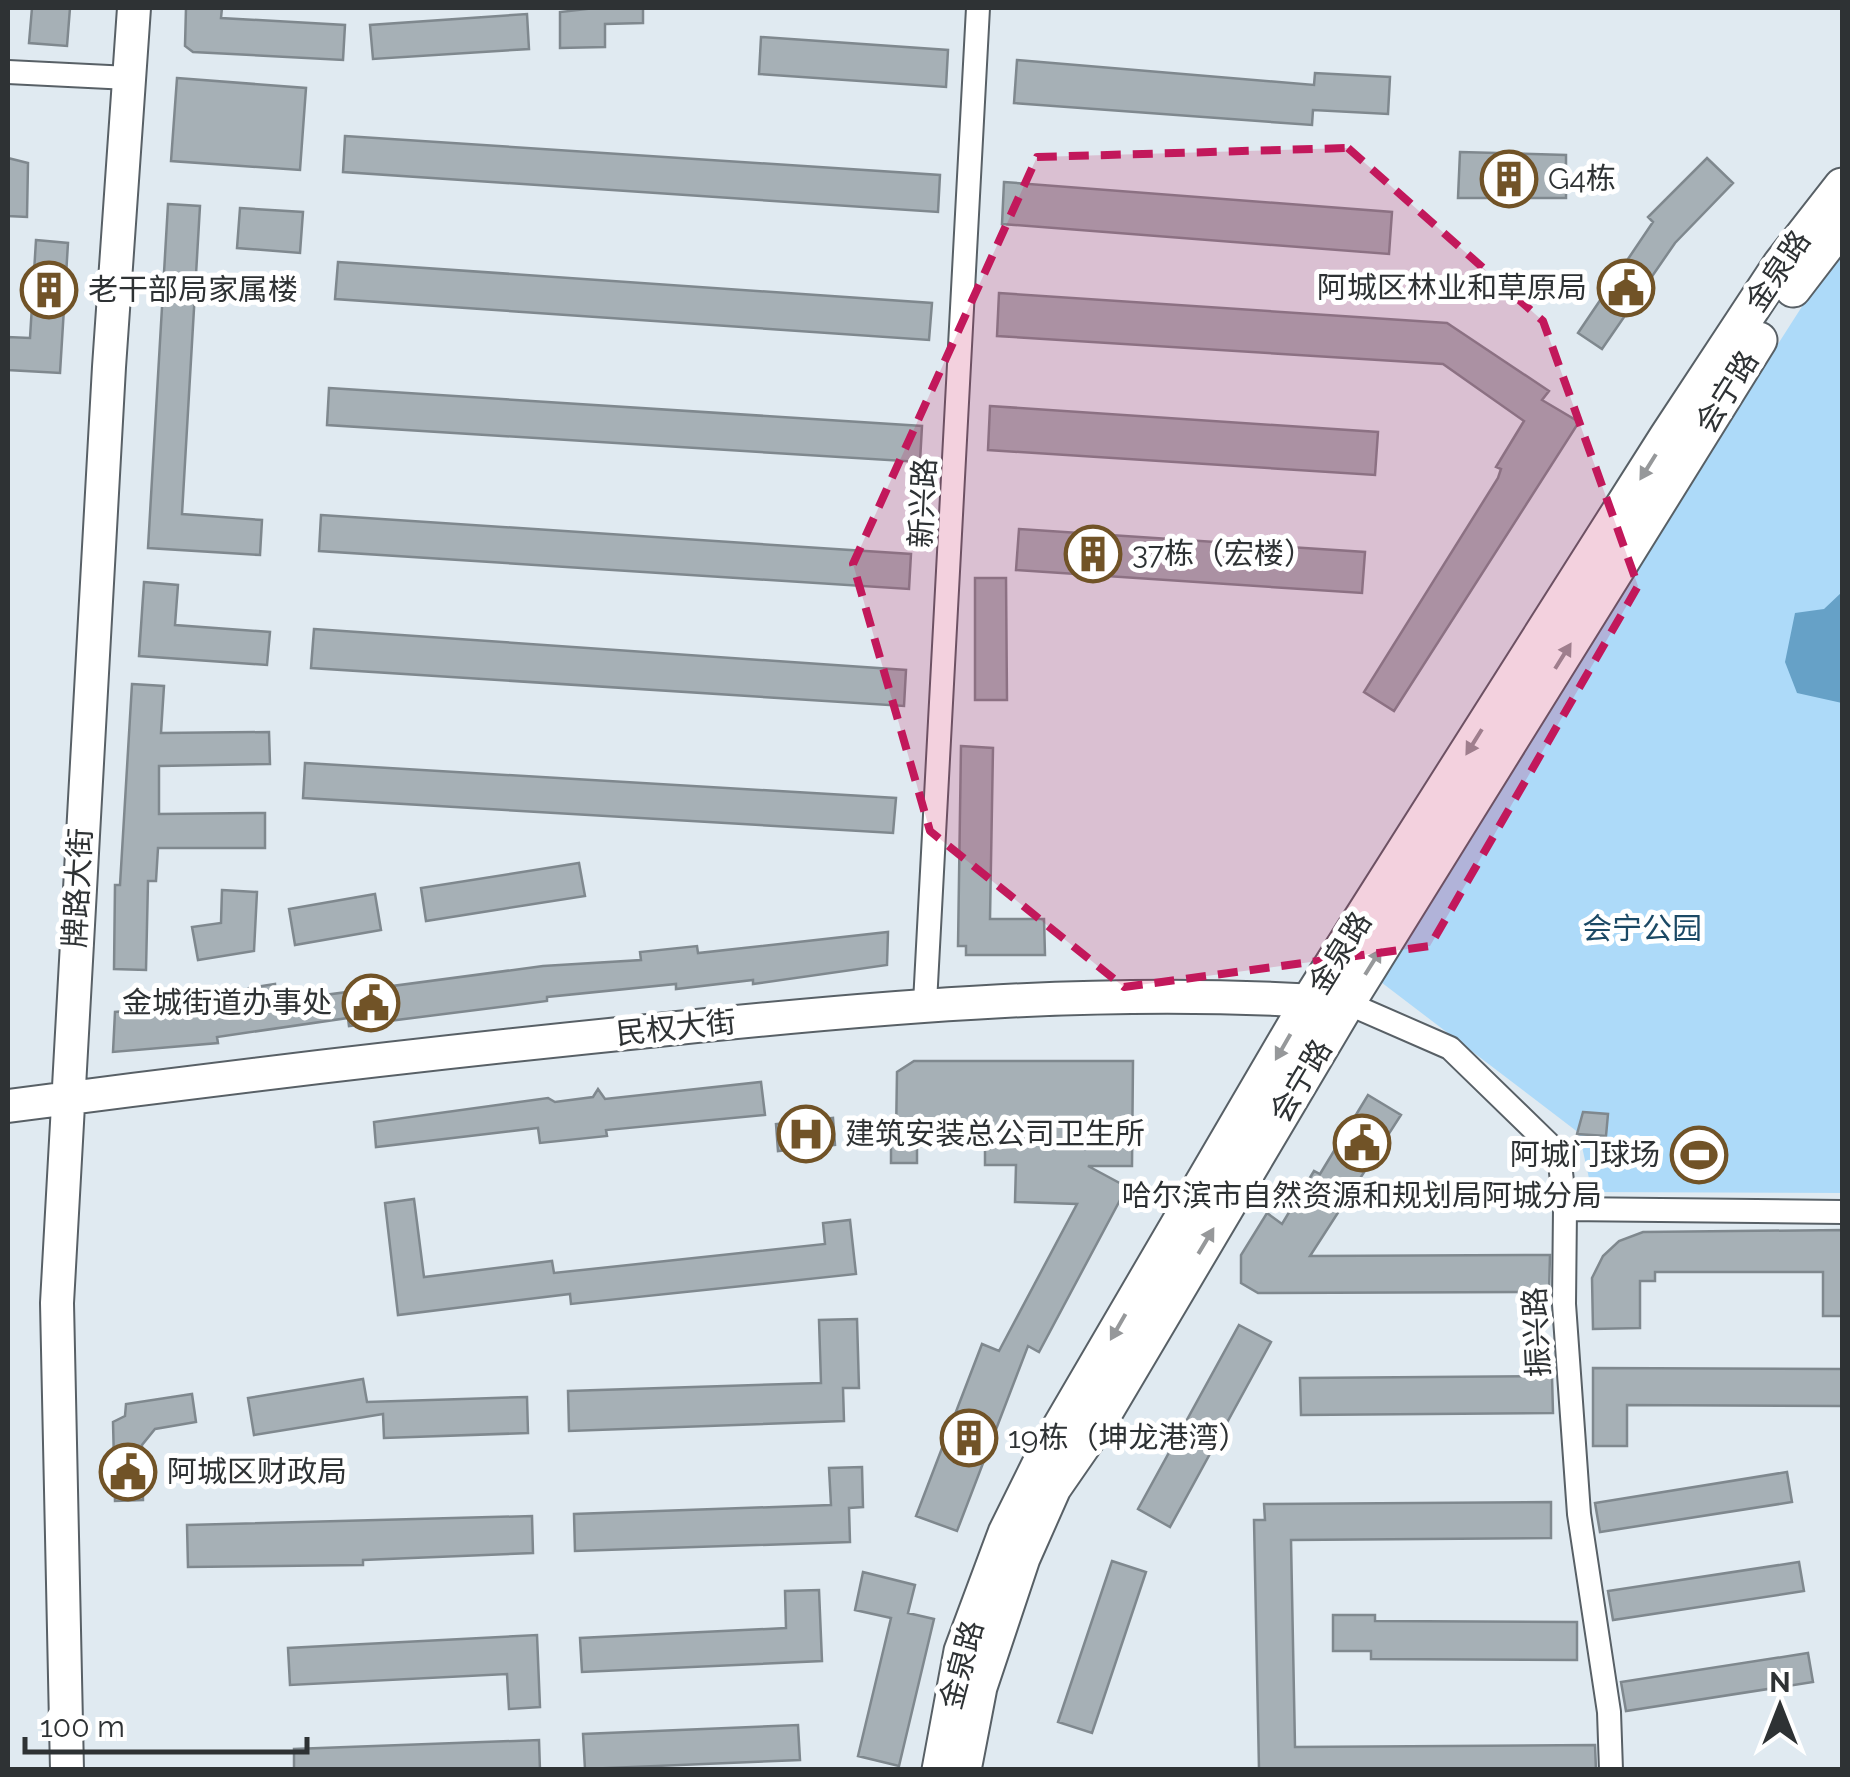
<svg xmlns="http://www.w3.org/2000/svg" width="1850" height="1777" viewBox="0 0 1850 1777" font-family="Raleway,'Noto Sans SC',sans-serif">
	<style>
		.green { fill: #addaf9 }
		.water { fill: #66a1c7 }
		.building { fill: #a6b0b6; stroke: #7f888e; stroke-width: 2.5 }
		.lines { fill: none; stroke-linecap: round; stroke-linejoin: round }
		.street-casing { stroke: #586066; stroke-width: 26 }
		.secondary-casing { stroke: #586066; stroke-width: 36 }
		.primary-casing { stroke: #586066; stroke-width: 39 }
		.street { stroke: #fff; stroke-width: 22 }
		.secondary { stroke: #fff; stroke-width: 32 }
		.primary { stroke: #fff; stroke-width: 35 }
		.oneway { fill: #96989a }
		.marked { fill: #c2185b; fill-opacity: 0.2; stroke: #c2185b; stroke-width: 8; stroke-dasharray: 20 12; stroke-linejoin: round }
		.labels { text-anchor: middle; stroke-width: 10; stroke-linejoin: round; paint-order: stroke }
		.poi-label { font-size: 30px; fill: #2e3234; stroke: #fff; text-anchor: start }
		.street-label { font-size: 30px; fill: #2e3234; stroke: #fff }
		.park-label { font-size: 30px; fill: #1b4965; stroke: #fff }
	</style>
	<rect width="100%" height="100%" fill="#e0eaf1"/>
	<path class="green" d="M1842,244V1193L1592,1192L1579,1133L1373,976Z"/>
	<path class="water" d="M1842,592V703L1797,693L1785,662L1795,613L1824,609Z"/>
	<path class="building" d="M32,8H70L67,46L29,43Z
		M186,8H222L221,18L345,25L343,60L193,52L185,46Z
		M595,8H643V23L605,24V47L560,48V12Z
		M527,14L529,49L373,59L370,25Z
		M761,37L948,50L946,87L759,74Z
		M1017,60L1314,85L1315,73L1390,77L1388,114L1313,110L1312,125L1014,103Z
		M177,78L306,88L300,170L171,161Z
		M345,136L940,175L938,212L343,172Z
		M1460,152L1566,155V198H1458Z
		M8,158L28,163L27,217L8,216Z
		M1707,158L1733,183L1675,243L1602,349L1578,333L1653,222L1648,217Z
		M1004,182L1392,212L1389,254L1002,224Z
		M168,204L200,206L182,514L262,520L260,555L148,548Z
		M240,208L303,212L300,253L237,248Z
		M36,240L68,243L60,373L8,370V337L30,338Z
		M338,262L932,303L929,340L335,299Z
		M999,293L1447,323L1549,391L1542,400L1579,422L1394,711L1364,692L1498,478L1501,469L1496,467L1524,421L1443,364L997,336Z
		M329,388L922,426L920,462L327,425Z
		M990,406L1378,432L1375,475L988,450Z
		M321,515L911,554L909,589L319,551Z
		M1019,529L1365,552L1362,593L1016,570Z
		M975,578H1006L1007,700H975Z
		M144,582L178,585L175,625L270,632L267,665L139,656Z
		M314,629L906,670L904,706L311,668Z
		M132,684L164,686L161,733L269,732L270,764L159,766V814L265,813V848H158L156,881H148L146,970L114,969L115,885H120Z
		M961,746L993,748L990,919H1044L1045,955H966V946H958Z
		M305,763L896,798L893,833L303,798Z
		M579,863L585,896L426,921L421,888Z
		M222,890L257,892L254,951L198,960L192,927L221,923Z
		M375,894L381,930L295,945L289,909Z
		M888,932L887,965L753,984V980L676,989V984L547,997V1001L349,1026L348,1018L217,1037L218,1043L113,1052L115,1012L137,1010V1017L225,1005L224,998L250,995L249,988L275,984L276,997L308,992L309,997L543,966L641,960L640,952L697,946L698,953Z
		M914,1061H1133L1132,1166H1088L1127,1187L1039,1352L1028,1346L957,1531L916,1516L982,1344L999,1351L1077,1204L1015,1202L1016,1165H985V1147L917,1146V1163H891V1137H896L897,1072Z
		M761,1082L765,1115L606,1130L607,1136L540,1143L538,1128L376,1147L374,1122L548,1098L555,1102L593,1097L598,1089L605,1099Z
		M1368,1095L1401,1115L1310,1256L1550,1255L1549,1292L1258,1293L1241,1283V1255L1267,1213L1282,1224L1314,1171L1320,1174Z
		M1583,1112L1608,1114L1606,1136L1577,1134Z
		M833,1118L835,1145L778,1151L776,1124Z
		M414,1199L424,1277L552,1261L554,1273L825,1244L823,1223L850,1220L856,1274L571,1304L570,1294L398,1315L385,1203Z
		M1842,1230V1316H1823V1272H1655V1281H1640V1328L1593,1329L1592,1278L1603,1256L1619,1241L1643,1232Z
		M857,1319L859,1388H843L844,1421L569,1431L568,1391L821,1383L819,1320Z
		M1239,1325L1271,1342L1170,1527L1138,1509Z
		M1593,1368L1842,1369V1406L1627,1405V1446H1593Z
		M1552,1376L1553,1413L1301,1415L1300,1378Z
		M363,1379L367,1402L527,1397L528,1433L384,1438L383,1414L254,1435L248,1398Z
		M192,1394L196,1422L155,1429L142,1445L143,1500L115,1501L113,1422L125,1416L126,1404Z
		M862,1467L863,1507L849,1508L850,1542L575,1551L574,1514L831,1505L829,1468Z
		M1787,1472L1792,1502L1600,1532L1595,1503Z
		M1551,1502V1538L1291,1540L1295,1747L1595,1745L1596,1770L1259,1769L1254,1520H1265L1264,1504Z
		M532,1516L533,1553L363,1560V1565L188,1567L187,1525Z
		M1112,1561L1146,1572L1092,1733L1058,1722Z
		M1799,1562L1804,1591L1613,1620L1608,1591Z
		M863,1572L915,1585L908,1613L934,1619L899,1766L858,1756L891,1618L855,1610Z
		M819,1590L822,1661L582,1672L580,1638L786,1628L785,1591Z
		M1333,1615H1375V1621L1577,1622V1660L1371,1659V1651H1333Z
		M537,1635L540,1707L509,1709L507,1674L290,1685L288,1648Z
		M1808,1653L1813,1682L1626,1711L1621,1682Z
		M798,1725L800,1760L585,1769L583,1734Z
		M539,1740L540,1770H294V1749Z"/>
	<g class="lines">
		<g class="street-casing">
			<path id="street" d="M8,72L129,78
				M925,1003L978,8
				M1347,1003L1450,1048L1559,1154L1565,1209L1564,1304L1579,1514L1609,1712L1611,1770
				M1565,1209L1842,1212"/>
		</g>
		<g class="secondary-casing">
			<path id="secondary" d="M8,1106C227,1077 448,1051 668,1029C889,1006 1110,987 1332,1002
				M67,1770L57,1303L109,367L134,8"/>
		</g>
		<g class="primary-casing">
			<path id="primary" d="M1793,289L1842,225
				M940,1770L962,1651L1006,1533L1048,1448L1310,1000L1667,437L1781,264L1842,186
				M963,1770L979,1687L1022,1558L1053,1488L1100,1420L1347,1003L1759,340"/>
		</g>
		<use href="#street" class="street"/>
		<use href="#secondary" class="secondary"/>
		<use href="#primary" class="primary"/>
	</g>
	<defs><path id="oneway-solid" d="M-6-.8H1V-3.2L6.5 0L1 3.2V.8H-6Z" transform="scale(2.5)"/></defs>
	<g class="oneway">
		<use href="#oneway-solid" transform="translate(1648 467) rotate(122)"/>
		<use href="#oneway-solid" transform="translate(1563 656) rotate(-58)"/>
		<use href="#oneway-solid" transform="translate(1474 742) rotate(122)"/>
		<use href="#oneway-solid" transform="translate(1373 962) rotate(-58)"/>
		<use href="#oneway-solid" transform="translate(1283 1047) rotate(120)"/>
		<use href="#oneway-solid" transform="translate(1206 1241) rotate(-59)"/>
		<use href="#oneway-solid" transform="translate(1118 1327) rotate(120)"/>
	</g>
	<path class="marked" d="M1348,148L1543,321L1638,586L1430,946L1124,987L930,831L853,564L1037,157Z"/>
	<defs>
		<g id="building-ring" transform="scale(2.875)"><circle r="9.5" fill="#fff" stroke="#715327" stroke-width="1.5"/><path d="M-4-6H4V6H1V3H-1V6H-4ZM-2.5-4.3h1.7v1.8h-1.7ZM.8-4.3h1.7v1.8H.8ZM-2.5-1h1.7V.8h-1.7ZM.8-1h1.7V.8H.8Z" fill="#715327"/></g>
		<g id="civic-ring" transform="scale(2.875)"><circle r="9.5" fill="#fff" stroke="#715327" stroke-width="1.5"/><path d="M-.6-6.5H3V-4.5H.6V-3L4-1V1h2V6H-6V1h2V-1L-.6-3ZM-1.2 2.5V6h2.4V2.5Z" fill="#715327"/></g>
		<g id="hospital-ring" transform="scale(2.875)"><circle r="9.5" fill="#fff" stroke="#715327" stroke-width="1.5"/><path d="M-5-5h3v3.5h4V-5h3V5h-3V1.5h-4V5h-3Z" fill="#715327"/></g>
		<g id="stadium-ring" transform="scale(2.875)"><circle r="9.5" fill="#fff" stroke="#715327" stroke-width="1.5"/><path d="M0-5a6.5 5 0 1 0 0 10a6.5 5 0 1 0 0-10ZM-3.5-1.8h7v3.6h-7Z" fill="#715327"/></g>
	</defs>
	<g fill-rule="evenodd">
		<use href="#building-ring" x="1509" y="179"/>
		<use href="#civic-ring" x="1626" y="288"/>
		<use href="#building-ring" x="49" y="290"/>
		<use href="#building-ring" x="1093" y="554"/>
		<use href="#civic-ring" x="371" y="1003"/>
		<use href="#hospital-ring" x="806" y="1134"/>
		<use href="#civic-ring" x="1362" y="1143"/>
		<use href="#stadium-ring" x="1699" y="1155"/>
		<use href="#building-ring" x="969" y="1438"/>
		<use href="#civic-ring" x="128" y="1472"/>
	</g>
	<g class="labels">
		<g class="poi-label">
			<text x="1548" y="189">G4栋</text>
			<text x="1587" y="298" text-anchor="end">阿城区林业和草原局</text>
			<text x="88" y="300">老干部局家属楼</text>
			<text x="1132" y="564">37栋（宏楼）</text>
			<text x="332" y="1013" text-anchor="end">金城街道办事处</text>
			<text x="845" y="1144">建筑安装总公司卫生所</text>
			<text x="1660" y="1165" text-anchor="end">阿城门球场</text>
			<text x="1362" y="1206" text-anchor="middle">哈尔滨市自然资源和规划局阿城分局</text>
			<text x="1008" y="1448">19栋（坤龙港湾）</text>
			<text x="167" y="1482">阿城区财政局</text>
		</g>
		<g class="street-label">
			<text transform="translate(1778 271) rotate(-56)" y="10">金泉路</text>
			<text transform="translate(1727 392) rotate(-58)" y="10">会宁路</text>
			<text transform="translate(923 503) rotate(-87)" y="10">新兴路</text>
			<text transform="translate(78 888) rotate(-87)" y="10">牌路大街</text>
			<text transform="translate(1340 953) rotate(-58)" y="10">金泉路</text>
			<text transform="translate(676 1028) rotate(-6)" y="10">民权大街</text>
			<text transform="translate(1301 1081) rotate(-59)" y="10">会宁路</text>
			<text transform="translate(1537 1332) rotate(-93)" y="10">振兴路</text>
			<text transform="translate(962 1665) rotate(-75)" y="10">金泉路</text>
		</g>
		<g class="park-label">
			<text x="1642" y="939">会宁公园</text>
		</g>
	</g>
	<rect width="1850" height="1777" fill="none" stroke="#2e3234" stroke-width="20"/>
	<g transform="translate(1780 1707)" stroke="#ffffff" stroke-width="8" paint-order="stroke">
	<path d="M0-8L18 38L0 25L-18 38Z" fill="#2e3234"/>
	<text y="-15" font-size="28" font-weight="bold" text-anchor="middle" fill="#2e3234">N</text>
	</g>
	<path d="M25 1737v15h282v-15" fill="none" stroke="#2e3234" stroke-width="5"/>
	<text x="40" y="1737" font-size="30" fill="#2e3234" stroke="#ffffff" stroke-width="8" paint-order="stroke">100 m</text>
</svg>
